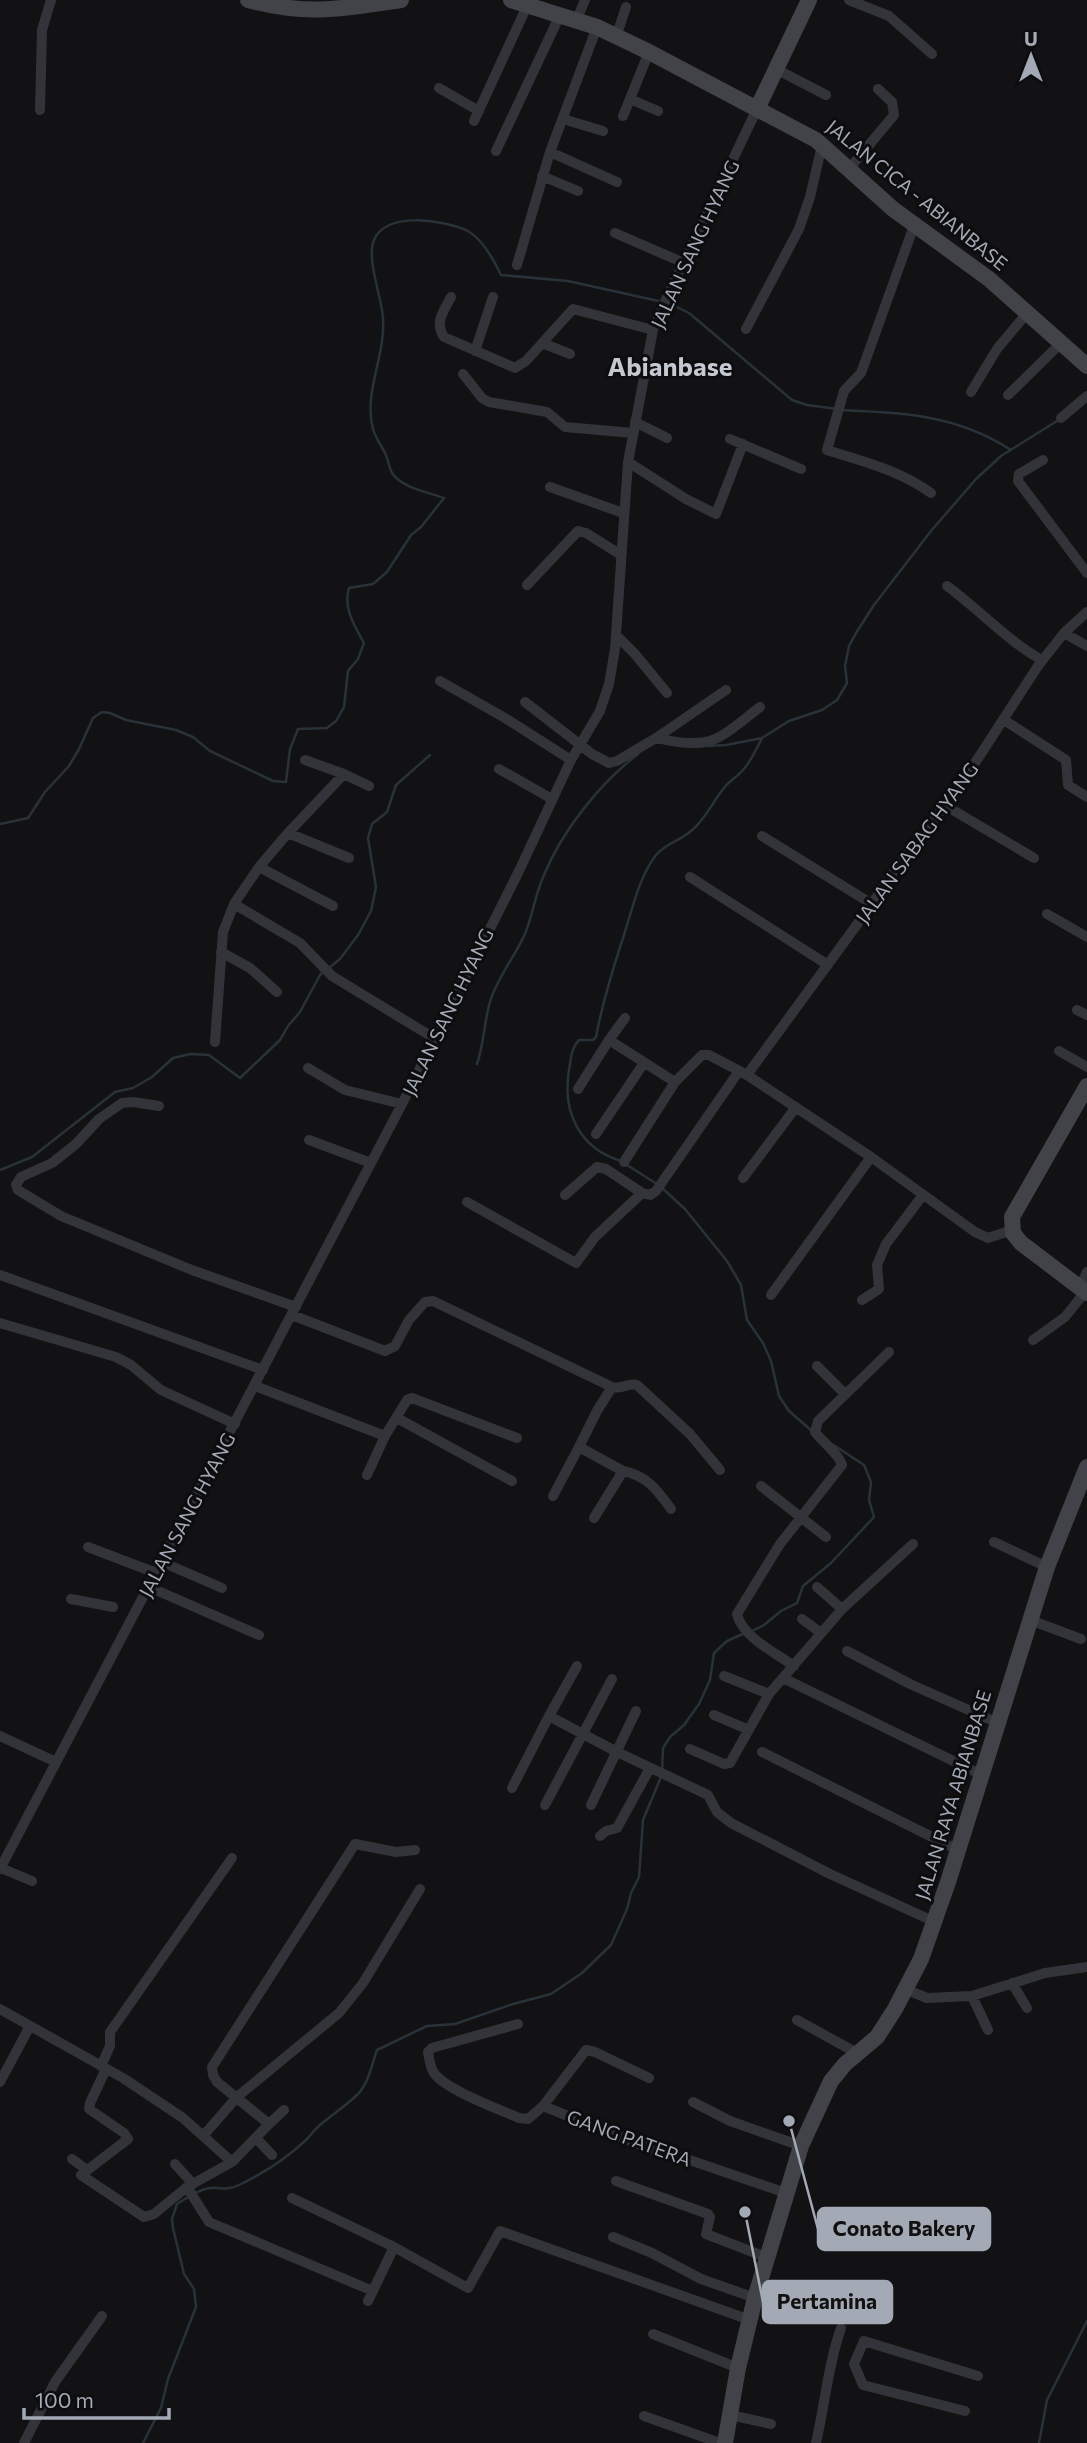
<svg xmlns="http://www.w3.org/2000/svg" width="1087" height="2443" viewBox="0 0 1087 2443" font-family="Commissioner,sans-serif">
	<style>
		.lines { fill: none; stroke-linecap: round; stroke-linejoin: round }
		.stream { stroke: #283238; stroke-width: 2.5 }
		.street { stroke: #333439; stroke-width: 10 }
		.secondary { stroke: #414349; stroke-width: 16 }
		.labels { text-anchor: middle; stroke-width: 6; stroke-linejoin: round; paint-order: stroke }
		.street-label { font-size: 19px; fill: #a3a9b5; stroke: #0d0d0f }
		.district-label { font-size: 26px; font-weight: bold; fill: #c4c8d1; stroke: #0d0d0f }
		.leader { fill: none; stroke: #a3a9b5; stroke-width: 2.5 }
		.callout-dot { fill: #a3a9b5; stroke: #0d0d0f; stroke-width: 2.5 }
		.callout { fill: #a3a9b5; stroke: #a3a9b5; stroke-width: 2.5 }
		.callout-label { font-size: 21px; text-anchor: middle; font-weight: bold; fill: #111 }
	</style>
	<rect width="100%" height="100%" fill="#121214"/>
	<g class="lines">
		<path class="stream" d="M669,303L689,313L792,400L807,405L837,409
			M843,410C905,413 957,415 1011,450
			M708,746L726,745L762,738L789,721L822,710L837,700L847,683L845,666L849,646L856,633L874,605L931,531L976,479L1001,456L1057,421
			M0,824L28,818L45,792L69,766L79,749L93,718L102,712L110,713L126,720L176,730L193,737L210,751L273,781L286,782L290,749L298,729L327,728L336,721L344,707L348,671L358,659L364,643C354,625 343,608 349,588L373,584L387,572L411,535L421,527L444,498C428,492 402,488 392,473C389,467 388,459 385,453C381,445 375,437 373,429C363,393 386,355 383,318C382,298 366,259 374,240C386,211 442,220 466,230C482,238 494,260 501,275L568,281L663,302
			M330,967L340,959L358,935L371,911L376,887L368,838L372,824L387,812L396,785L430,755
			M477,1064C484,1044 484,1022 490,1002C497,978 514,958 524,936C533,916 535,894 544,875C562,831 600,783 638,754
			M621,1161C579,1148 562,1112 569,1070C571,1059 571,1048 579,1040H593L596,1037C602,1005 611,975 621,944C631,916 637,880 656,855C666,843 680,841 691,831C704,821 713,802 723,789C729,781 737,777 743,770C751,761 756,750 762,738
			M627,1165L657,1184
			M0,1170L32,1157L115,1092L133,1088L152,1077L173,1058L190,1054L209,1055L240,1078L280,1040L288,1026L300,1012L320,975L324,971
			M662,1188L685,1209L727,1261L741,1285L747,1320L763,1343L771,1361L779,1396L789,1411L812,1431
			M752,1631L764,1625L781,1611L797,1603L803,1586L831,1563L874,1517L869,1500L871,1482L864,1465L832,1444
			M662,1771L663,1748L670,1737L684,1725L699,1704L710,1680L714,1653L727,1641L745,1633
			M194,2194C216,2181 221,2194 239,2185C262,2174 288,2157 306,2140C311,2135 315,2129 321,2124C333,2114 347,2105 358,2094C369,2082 372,2064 377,2050L427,2026L455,2024L513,2004L551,1994L582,1973L611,1945L627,1909L631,1893L639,1877L643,1820L661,1777
			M143,2443L161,2408L168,2379L196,2307L194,2289L184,2274L173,2228L172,2219L177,2204L188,2197
			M1039,2443L1047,2400L1087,2321"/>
		<path class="street" d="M849,0L889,16L932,54
			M576,21L585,0
			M616,37L626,7
			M776,69L826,95
			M439,88L479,111
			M630,99L658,111
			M40,110L42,30L51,0
			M623,116L649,52
			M563,119L603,131
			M474,121L528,4
			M496,151L560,15
			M550,152L617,182
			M849,169L894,115L892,102L878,89
			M542,176L578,191
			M915,223L861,373L844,391L827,450C864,462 899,470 931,493
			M615,233L684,263
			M517,265L550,152L597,27
			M451,297C444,311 434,322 444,337L515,368L526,361L573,309L653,330
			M746,329L799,229L810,197L822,145
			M542,343L570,354
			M475,351L493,297
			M463,374L482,398L489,402L547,412L565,427L633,433
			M971,392L997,349L1027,313
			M1008,395L1061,343
			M1061,418L1087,396
			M635,422L667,438
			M730,439L801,469
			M1043,460L1019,474L1018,481L1087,573
			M628,462L686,499L716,514L743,444
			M550,487L623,513
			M527,585L578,531L586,533L621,555
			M947,586C980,610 1006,640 1042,660
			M1064,633L1087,646
			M617,636L635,654L667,693
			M440,681L505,718L571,760
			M525,702L592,754L609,763L617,761L656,738C713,751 717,740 760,707
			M1004,720L1066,760L1068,785L1087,797
			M656,738L726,690
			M305,760L344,774
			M499,769L552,799
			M369,786L344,774L288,833L259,867L234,904L300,943L332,976L434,1038
			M946,806L1034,858
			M288,833L349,858
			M762,836L872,904
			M259,867L333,906
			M690,877L828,965
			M1047,914L1087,937
			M221,952L250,968L277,992
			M1077,1010L1087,1015
			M609,1040L625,1018
			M215,1042L223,932L234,904
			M1059,1051L1087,1067
			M308,1068L345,1090L402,1104
			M747,1075L872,904L889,878L960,786L1038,666L1064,633L1087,612
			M578,1089L609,1040L675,1082
			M159,1106L133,1102L122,1103L99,1119L76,1144L52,1163L21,1177L16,1185L18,1190L61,1216L192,1270L296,1307
			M596,1134L644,1063
			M309,1140L371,1163
			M624,1162L675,1082L702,1055H709L747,1075L871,1157L975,1232L988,1238L1012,1230
			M743,1178L796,1107
			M565,1195L597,1167L606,1169L642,1193
			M467,1202L576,1263L595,1237L642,1193L650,1195L656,1191L739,1071
			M0,1275L263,1370
			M1080,1287L1087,1272
			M771,1295L871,1157
			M862,1300L879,1289L877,1265L886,1244L923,1195
			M292,1315L385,1351L395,1346L409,1320L425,1302L433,1301L612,1387L597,1411L579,1447L623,1471L594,1518
			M0,1323L116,1357L131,1365L161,1390L235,1424
			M1033,1340L1065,1317L1085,1292
			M817,1366L845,1394
			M255,1386L385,1436L407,1400L412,1398L517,1438
			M612,1387C622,1390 628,1382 637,1385L690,1434L720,1470
			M397,1418L512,1481
			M623,1471C648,1476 657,1490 671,1509
			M367,1475L385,1436
			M761,1486L826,1537
			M553,1496L579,1447
			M994,1542L1047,1567
			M88,1547L156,1573
			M162,1562L222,1588
			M149,1587L259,1635
			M817,1587L842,1609
			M71,1599L113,1607
			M802,1619L821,1633
			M1030,1620L1081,1639
			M847,1651L910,1684L998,1723
			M577,1666L549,1716L617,1752L708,1795L717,1812L731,1823L830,1874L935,1922
			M794,1666C776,1653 742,1637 737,1614L780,1544L842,1465C840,1456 823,1442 815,1432L818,1421L889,1352
			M724,1676L769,1694
			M783,1678L982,1775
			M714,1715L749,1730
			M0,1736L56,1762
			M690,1749L724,1764L730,1763L769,1694L842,1609L913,1544
			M762,1752L958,1850
			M512,1788L549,1716
			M545,1805L612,1679
			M591,1805L636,1711
			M600,1836L606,1831L617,1828L650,1768
			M1,1868L32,1881
			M0,1869L402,1104L518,873L571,760L600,711L609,684L615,649L628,462L653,330L668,295L757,109
			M1012,1983L1027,2008
			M905,1989L927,1998L972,1996L1045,1973L1087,1967
			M972,1996L988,2030
			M0,2009L123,2078L183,2118L232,2162L187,2187L154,2214L144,2217L81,2175L128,2139L124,2133L89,2109L90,2103L106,2069
			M797,2020L857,2053
			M518,2024L432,2048L428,2052C429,2059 430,2067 434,2073C446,2090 499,2109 519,2118L528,2119L543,2106L653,2150L675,2155L786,2193
			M101,2066L110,2046V2032L232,1858
			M0,2082L30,2026
			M693,2102L730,2121L801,2146
			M543,2106L586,2050L595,2052L649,2078
			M269,2124L284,2110
			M203,2136L237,2097L339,2013L363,1983L420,1889
			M256,2138L272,2155
			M72,2159L87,2170
			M232,2162L269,2124L217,2082L213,2075L212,2067L355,1844L396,1852L415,1850
			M175,2164L193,2184
			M616,2181L708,2214L710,2217L706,2234L768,2258
			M187,2187L209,2222L373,2291
			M292,2198L394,2247L468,2288L500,2231L750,2320
			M613,2237L652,2253L701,2279L755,2298
			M368,2301L394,2247
			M653,2334L738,2368
			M965,2411L863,2385L854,2364L864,2341L978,2376
			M730,2415L771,2424
			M644,2416L720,2443
			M24,2443L55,2382L102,2316
			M816,2443C825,2404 828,2365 841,2328"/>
		<path class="secondary" d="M248,0C307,16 342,9 401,0
			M511,0L597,27L649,52L816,140L893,209L989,279L1087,366
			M757,109L809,0
			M1087,1086L1012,1217L1013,1233L1021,1243L1087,1293
			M725,2443L738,2368L755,2298L801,2146L831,2081L845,2064L877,2037L895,2009L921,1959L948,1882L1047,1567L1087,1467"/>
	</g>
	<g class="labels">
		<g class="street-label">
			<text transform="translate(917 195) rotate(39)" y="7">JALAN CICA - ABIANBASE</text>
			<text transform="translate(695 244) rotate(-65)" y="7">JALAN SANG HYANG</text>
			<text transform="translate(917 843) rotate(-54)" y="7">JALAN SABAG HYANG</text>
			<text transform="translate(448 1012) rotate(-64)" y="7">JALAN SANG HYANG</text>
			<text transform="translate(187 1515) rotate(-62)" y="7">JALAN SANG HYANG</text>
			<text transform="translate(953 1795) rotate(-73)" y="7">JALAN RAYA ABIANBASE</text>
			<text transform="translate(629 2138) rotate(20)" y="7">GANG PATERA</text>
		</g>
		<g class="district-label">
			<text x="670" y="376">Abianbase</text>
		</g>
	</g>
	<path class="leader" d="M789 2121L818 2229M745 2212L763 2302"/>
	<g class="callout-dot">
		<circle cx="789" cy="2121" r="7"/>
		<circle cx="745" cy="2212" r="7"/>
	</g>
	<g class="callout">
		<rect x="818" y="2208" width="172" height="42" rx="7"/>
		<rect x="763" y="2281" width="129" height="42" rx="7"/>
	</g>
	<g class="callout-label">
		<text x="904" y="2236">Conato Bakery</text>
		<text x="827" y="2309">Pertamina</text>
	</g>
	<g transform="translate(1031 56)" stroke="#0d0d0f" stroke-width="5" paint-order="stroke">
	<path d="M0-5L12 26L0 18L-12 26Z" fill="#a3a9b5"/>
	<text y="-10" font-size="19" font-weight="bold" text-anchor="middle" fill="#a3a9b5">U</text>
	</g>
	<path d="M24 2408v10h145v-10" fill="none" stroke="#a3a9b5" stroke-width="3.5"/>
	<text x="35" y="2408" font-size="21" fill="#a3a9b5" stroke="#0d0d0f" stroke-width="5" paint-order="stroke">100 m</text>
</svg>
